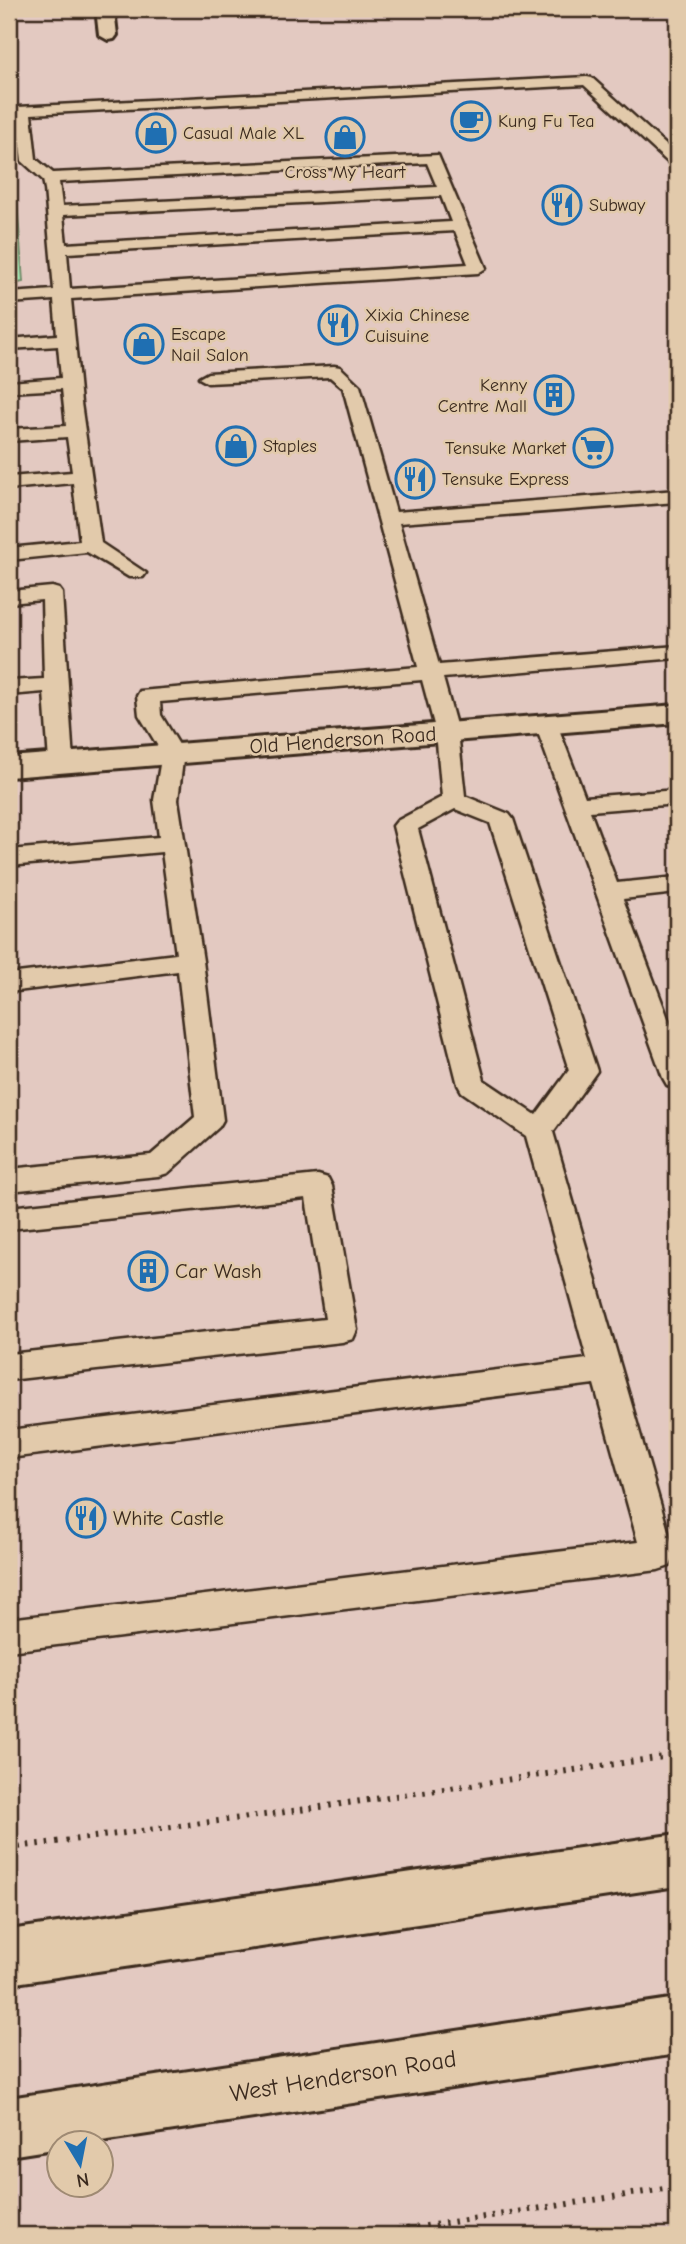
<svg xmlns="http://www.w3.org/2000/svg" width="686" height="2244" viewBox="0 0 686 2244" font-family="'Comic Neue',sans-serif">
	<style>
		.green { fill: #a9edb7; stroke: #728c6a; stroke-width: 2 }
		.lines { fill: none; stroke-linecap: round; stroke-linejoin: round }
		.service-casing { stroke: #3b2a1e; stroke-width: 5 }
		.minor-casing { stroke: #3b2a1e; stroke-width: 6 }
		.secondary-casing { stroke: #3b2a1e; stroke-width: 6 }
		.path { stroke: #3b2a1e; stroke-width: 6; stroke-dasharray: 2.5 7; stroke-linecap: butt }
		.service { fill: #e2caab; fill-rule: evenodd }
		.minor { fill: #e2caab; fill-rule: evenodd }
		.secondary { fill: #e2caab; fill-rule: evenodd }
		.labels { text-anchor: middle; stroke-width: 5; stroke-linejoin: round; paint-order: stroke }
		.far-poi-label { font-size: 18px; fill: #3b2a1e; stroke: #e2caab; text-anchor: start }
		.street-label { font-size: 21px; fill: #3b2a1e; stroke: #e2caab }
		.poi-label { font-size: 21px; fill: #3b2a1e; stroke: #e2caab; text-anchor: start }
		.near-street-label { font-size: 24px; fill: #3b2a1e; stroke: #e2caab }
	</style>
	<rect width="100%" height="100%" fill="#e3c9c1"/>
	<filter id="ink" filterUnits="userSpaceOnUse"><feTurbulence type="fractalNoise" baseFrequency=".0143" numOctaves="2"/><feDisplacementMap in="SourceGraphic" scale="14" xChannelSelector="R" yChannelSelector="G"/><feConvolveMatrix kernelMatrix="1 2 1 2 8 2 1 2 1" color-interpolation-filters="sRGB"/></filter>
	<g filter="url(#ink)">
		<path class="green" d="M9,201H17L23,282L9,285Z"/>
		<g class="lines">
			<g class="service-casing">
				<path id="service" d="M587,77L592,78L677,155V167L672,166L584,85L31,114L36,159L53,173L438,155L486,268L478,273L71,299L81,403L101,543L146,573L143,577H129L87,552L9,560V548L80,541L73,483L9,489V477L72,472L67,437L9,441V429L66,426L62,389L9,392V382L61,378L58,346L9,349V339L57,335L54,300L9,303V293L54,290L45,189L43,180L22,161L16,110L18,107ZM427,163L437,187L62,206L59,182ZM441,196L451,222L66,244L63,215ZM455,231L468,264L70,289L67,253Z
					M334,366L340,367L360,386L396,512L677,490V502L399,523L439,665L677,646V658L443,678L458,732L465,796L509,814L513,819L597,1071L553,1132L675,1555L670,1566L658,1570L9,1651V1619L638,1542L594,1384L9,1458V1430L587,1359L526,1136L462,1092L458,1085L393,826L397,821L442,797L436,732L422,680L160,702L161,715L184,753L178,800L203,961L223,1120L219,1127L168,1173L158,1176L9,1191V1169L151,1155L195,1117L178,971L9,992V974L176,954L162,852L9,866V850L159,837L154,800L162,753L139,715L137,696L140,691L418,667L343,388L330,377L208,383L199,378L208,373ZM455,809L490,823L569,1070L536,1115L484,1080L418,829Z
					M52,587L59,589L62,593L73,762L69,767H53L49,762L44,692L9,695V681L44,679L42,600L9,603V591Z
					M546,717L554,719L557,724L585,797L677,790V804L590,811L617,883L677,877V893L623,899L677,1042V1088L667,1085L663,1078L535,724L538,719Z
					M318,1175L328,1178L332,1186L357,1330L353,1339L342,1342L9,1380V1354L325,1319L306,1198L9,1229V1207Z"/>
			</g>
			<g class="minor-casing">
				<path id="minor" d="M96,9H114L117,35L114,39L108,40L99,35Z
					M677,705V723L9,777V757Z"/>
			</g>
			<g class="secondary-casing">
				<path id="secondary" d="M677,1834V1886L9,1984V1930Z
					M677,1998V2054L95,2142H60V2148L9,2156V2098Z"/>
			</g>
			<path class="path" d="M9,1848L272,1814L677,1755
				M369,2235L677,2187"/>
			<use href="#service" class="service"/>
			<use href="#minor" class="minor"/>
			<use href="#secondary" class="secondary"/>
		</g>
	</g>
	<defs>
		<g id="cafe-ring" transform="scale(2.0125)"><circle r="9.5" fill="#e2caab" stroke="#1f6fb2" stroke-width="1.5"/><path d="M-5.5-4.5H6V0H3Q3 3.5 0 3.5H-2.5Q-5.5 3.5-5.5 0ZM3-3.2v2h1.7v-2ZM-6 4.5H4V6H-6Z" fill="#1f6fb2"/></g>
		<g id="shop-ring" transform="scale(2.0125)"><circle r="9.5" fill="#e2caab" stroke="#1f6fb2" stroke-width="1.5"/><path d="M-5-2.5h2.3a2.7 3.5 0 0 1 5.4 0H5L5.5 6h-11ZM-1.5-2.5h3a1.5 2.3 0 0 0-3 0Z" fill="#1f6fb2"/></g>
		<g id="restaurant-ring" transform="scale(2.0125)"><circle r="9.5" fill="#e2caab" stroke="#1f6fb2" stroke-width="1.5"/><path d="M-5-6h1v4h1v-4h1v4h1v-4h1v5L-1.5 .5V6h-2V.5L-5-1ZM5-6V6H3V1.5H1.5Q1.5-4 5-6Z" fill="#1f6fb2"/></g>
		<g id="building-ring" transform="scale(2.0125)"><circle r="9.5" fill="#e2caab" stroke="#1f6fb2" stroke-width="1.5"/><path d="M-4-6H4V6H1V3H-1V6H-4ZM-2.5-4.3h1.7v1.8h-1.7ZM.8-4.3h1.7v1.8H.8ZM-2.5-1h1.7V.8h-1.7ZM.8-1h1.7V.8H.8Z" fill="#1f6fb2"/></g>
		<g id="supermarket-ring" transform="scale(2.0125)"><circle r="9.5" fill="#e2caab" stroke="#1f6fb2" stroke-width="1.5"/><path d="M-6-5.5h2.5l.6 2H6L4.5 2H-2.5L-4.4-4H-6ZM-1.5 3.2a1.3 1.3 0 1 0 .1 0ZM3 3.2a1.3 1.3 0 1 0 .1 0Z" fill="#1f6fb2"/></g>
	</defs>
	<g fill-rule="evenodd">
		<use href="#cafe-ring" x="471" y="121"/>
		<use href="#shop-ring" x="156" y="133"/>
		<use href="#shop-ring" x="345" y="137"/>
		<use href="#restaurant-ring" x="562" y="205"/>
		<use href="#restaurant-ring" x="338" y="325"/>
		<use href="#shop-ring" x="144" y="344"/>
		<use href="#building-ring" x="554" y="395"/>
		<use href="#shop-ring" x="236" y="446"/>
		<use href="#supermarket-ring" x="593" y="448"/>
		<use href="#restaurant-ring" x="415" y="479"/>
		<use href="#building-ring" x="148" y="1271"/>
		<use href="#restaurant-ring" x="86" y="1518"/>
	</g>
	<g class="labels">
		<g class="far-poi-label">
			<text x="498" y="127">Kung Fu Tea</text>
			<text x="183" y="139">Casual Male XL</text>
			<text x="345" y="178" text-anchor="middle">Cross My Heart</text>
			<text x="589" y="211">Subway</text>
			<text x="365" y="321">Xixia Chinese<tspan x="365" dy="21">Cuisuine</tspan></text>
			<text x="171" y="340">Escape<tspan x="171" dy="21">Nail Salon</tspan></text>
			<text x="527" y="391" text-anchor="end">Kenny<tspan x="527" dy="21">Centre Mall</tspan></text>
			<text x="263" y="452">Staples</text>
			<text x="566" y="454" text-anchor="end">Tensuke Market</text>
			<text x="442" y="485">Tensuke Express</text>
		</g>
		<g class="street-label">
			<text transform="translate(343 740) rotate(-4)" y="7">Old Henderson Road</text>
		</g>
		<g class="poi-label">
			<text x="175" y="1278">Car Wash</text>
			<text x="113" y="1525">White Castle</text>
		</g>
		<g class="near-street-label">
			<text transform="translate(343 2076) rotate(-9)" y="8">West Henderson Road</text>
		</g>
	</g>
	<rect width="686" height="2244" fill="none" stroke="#e2caab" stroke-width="35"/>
	<rect x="18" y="18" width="651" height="2209" fill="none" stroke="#3b2a1e" stroke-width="2.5" filter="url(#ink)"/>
	<g transform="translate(80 2164) rotate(170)"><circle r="33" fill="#e2caab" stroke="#9f8a73" stroke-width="2"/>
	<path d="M0-5L12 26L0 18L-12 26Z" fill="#1f6fb2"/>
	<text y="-10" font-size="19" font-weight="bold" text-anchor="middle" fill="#3b2a1e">N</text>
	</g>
</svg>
